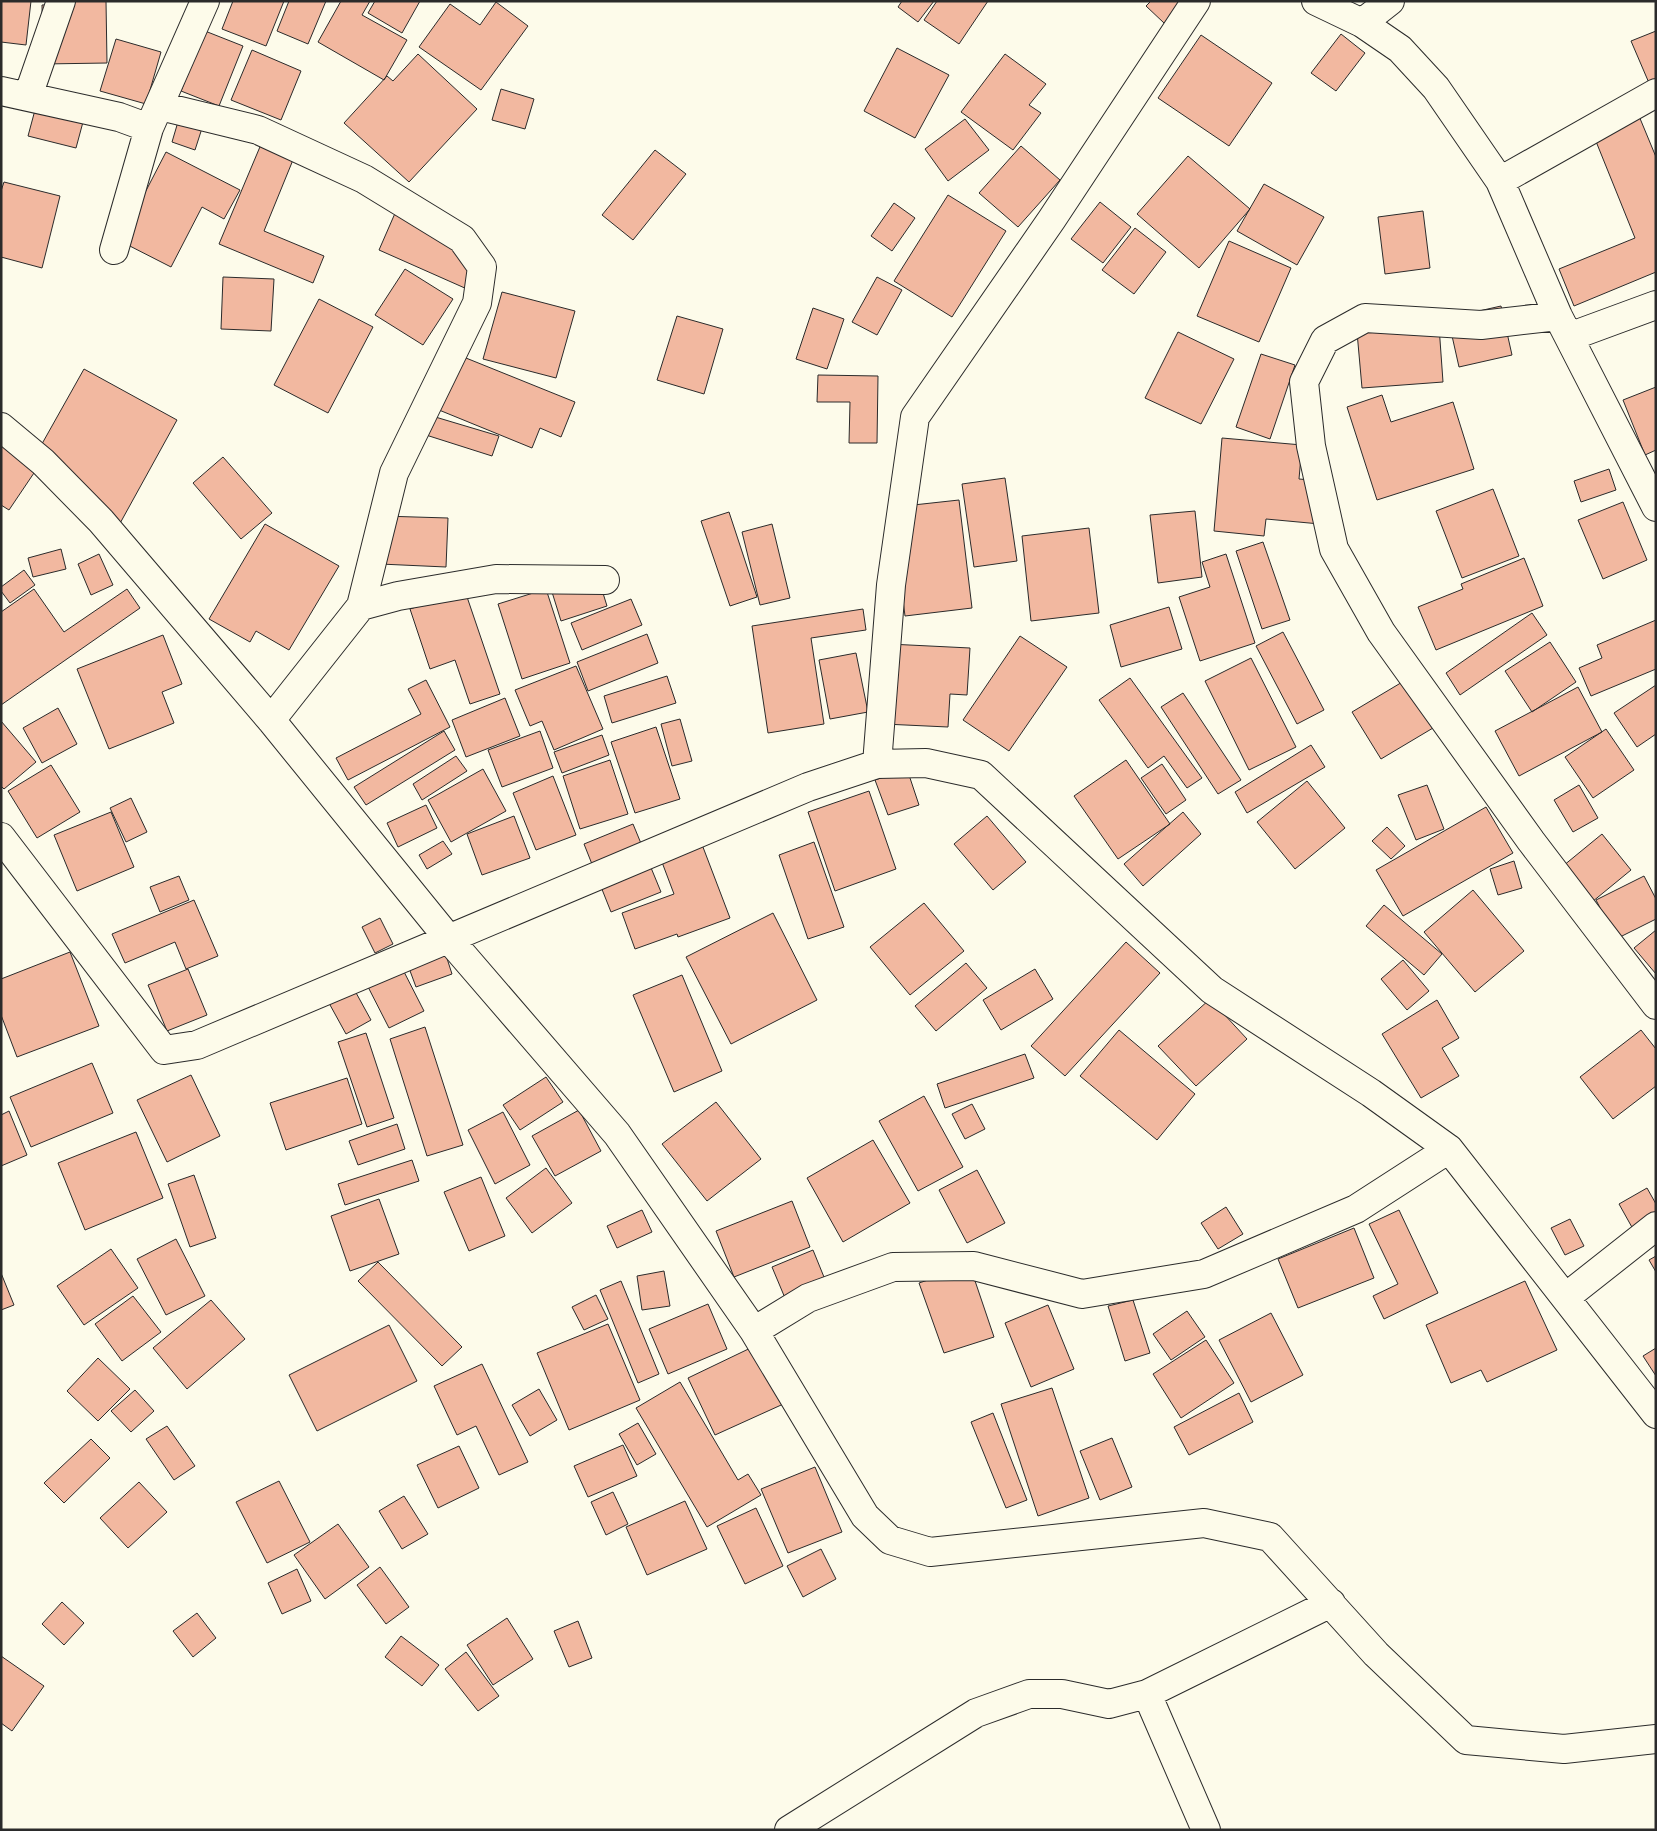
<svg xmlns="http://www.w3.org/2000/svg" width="1657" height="1831" viewBox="0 0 1657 1831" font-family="'DejaVu Sans',sans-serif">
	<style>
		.building { fill: #f2b8a0; stroke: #2b2b2b }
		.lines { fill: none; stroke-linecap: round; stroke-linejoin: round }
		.minor-casing { stroke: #2b2b2b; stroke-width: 30 }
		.minor { stroke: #fdfbea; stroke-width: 28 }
	</style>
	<rect width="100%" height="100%" fill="#fdfbea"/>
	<path class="building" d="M1,1H31L26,45L1,42Z
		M70,1H106L107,63L43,64L42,5L70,4Z
		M233,1H284L266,46L222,29Z
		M289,1H326L308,44L277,31Z
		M341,1H370L362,15L407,40L384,80L318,42Z
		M375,1H420L402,33L368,13Z
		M902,1H934L918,22L898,7Z
		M937,1H988L959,44L924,20Z
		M1151,1H1185L1164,23L1146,6Z
		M496,2L528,26L481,90L419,47L450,4L480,25Z
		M205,31L243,46L219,106L181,91Z
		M1656,31V80L1649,83L1631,41Z
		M1341,34L1365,53L1336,91L1311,73Z
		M1201,35L1272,83L1229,146L1158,98Z
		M116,39L161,52L146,104L100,91Z
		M897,48L949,75L915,138L864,111Z
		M252,50L301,71L281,120L231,100Z
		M418,54L477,109L409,182L344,123L387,76L393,81Z
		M1005,54L1046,84L1029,105L1041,113L1013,150L961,112Z
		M501,89L534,99L525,129L492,120Z
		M35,110L83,122L76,148L28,136Z
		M180,115L204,122L195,150L172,142Z
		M1639,116L1656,157V272L1574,306L1559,269L1635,238L1593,134Z
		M965,119L989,150L948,181L925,149Z
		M262,142L295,155L264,231L324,256L313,283L219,244Z
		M1021,146L1060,180L1018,227L979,193Z
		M655,150L686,174L633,240L602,215Z
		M166,152L240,190L224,219L202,207L171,267L120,241Z
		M1188,156L1250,209L1199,268L1137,214Z
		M4,182L60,196L42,268L1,257V191Z
		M1264,184L1324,217L1297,265L1237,231Z
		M948,195L1006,231L952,317L894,281Z
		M1100,202L1131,227L1103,263L1071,239Z
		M894,203L915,218L892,251L871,236Z
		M396,211L484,250L467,289L379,250Z
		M1423,211L1430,268L1385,274L1378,217Z
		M1135,228L1166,252L1134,294L1102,270Z
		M1229,241L1291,268L1259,342L1197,316Z
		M405,269L453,299L423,345L375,315Z
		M223,277L274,279L271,331L221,329Z
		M877,277L902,290L877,335L852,322Z
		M502,292L575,311L556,378L483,359Z
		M319,299L373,327L328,413L274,385Z
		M1501,306L1512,355L1459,367L1448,318Z
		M813,308L844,319L827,369L796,359Z
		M677,316L723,329L704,394L657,380Z
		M1439,326L1443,382L1362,388L1357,332Z
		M1178,332L1234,359L1201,424L1145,398Z
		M1261,354L1295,365L1270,439L1236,427Z
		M461,356L575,402L561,437L540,428L532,448L439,410Z
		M84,369L177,420L118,527L34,458Z
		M818,375L878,376L877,443H849L850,402H817Z
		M1656,387V450L1645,455L1623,400Z
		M1382,395L1391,422L1453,402L1474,469L1377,500L1347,407Z
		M432,416L499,436L492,456L426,435Z
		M1222,438L1302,445L1299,479L1324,481L1320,524L1266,519L1264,536L1214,531Z
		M1,442L38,467L9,510L1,505Z
		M223,457L272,513L241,539L193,483Z
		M1609,469L1616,490L1581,502L1574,481Z
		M1005,478L1017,561L974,567L962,484Z
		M1493,489L1519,556L1462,578L1436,511Z
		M959,500L972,608L905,616L898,560L895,507Z
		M1623,502L1647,560L1603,579L1578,520Z
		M1195,511L1202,577L1158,583L1150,515Z
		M729,512L757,597L730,606L701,521Z
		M382,516L448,518L446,567L380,564Z
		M265,524L339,566L289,650L256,631L250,642L209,619Z
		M772,524L790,598L760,605L742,532Z
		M1089,528L1099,613L1031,621L1022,536Z
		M1263,542L1290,620L1262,629L1236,551Z
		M61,549L66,569L33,577L28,558Z
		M99,554L113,585L91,595L78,564Z
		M1226,554L1255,643L1200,661L1179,597L1210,587L1202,562Z
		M1524,558L1543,606L1436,650L1418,607L1463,589L1461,584Z
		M24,570L35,585L10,603L1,591V587Z
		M598,577L607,606L561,621L552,592Z
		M34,589L64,632L127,589L140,608L1,705V612Z
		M546,589L570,663L522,679L498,604Z
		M465,591L500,694L470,704L455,660L430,669L410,609Z
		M631,599L642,625L582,650L571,623Z
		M1169,607L1182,649L1121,667L1110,625Z
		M863,609L866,630L811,638L824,724L768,733L752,626Z
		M1532,613L1547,635L1460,695L1446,673Z
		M1656,620V669L1591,696L1579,668L1602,658L1597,645Z
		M1283,632L1324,710L1297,724L1256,646Z
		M647,634L658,663L588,691L577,662Z
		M163,635L182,684L162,692L174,723L109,749L77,669Z
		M1020,636L1067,667L1009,751L963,720Z
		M1550,642L1576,682L1532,712L1505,671Z
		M889,644L970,648L967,695L950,694L948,727L884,724Z
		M856,653L868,712L830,719L819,660Z
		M1251,658L1296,747L1249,770L1205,681Z
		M576,666L603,729L554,750L542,721L530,726L515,690Z
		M667,676L676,703L612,723L604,696Z
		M1130,678L1202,778L1187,788L1164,756L1148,768L1099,700Z
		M426,680L450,727L348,780L336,758L421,714L408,689Z
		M1404,681L1433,728L1381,759L1352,712Z
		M1656,685V734L1637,747L1614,713Z
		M1578,687L1602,732L1519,776L1495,731Z
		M1183,693L1241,780L1218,794L1161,707Z
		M505,698L520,736L466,757L452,720Z
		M58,708L77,744L42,763L23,728Z
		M680,719L692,761L672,766L661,724Z
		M1,721L36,762L4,789L1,786Z
		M656,727L680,799L635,813L611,742Z
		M1606,729L1634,770L1593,798L1565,757Z
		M444,731L455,750L366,805L354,787Z
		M540,731L553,768L502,787L488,750Z
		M602,735L609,755L562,773L554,752Z
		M1311,745L1325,767L1247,813L1235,792Z
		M456,756L467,771L422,800L413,784Z
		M610,760L628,814L580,829L563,776Z
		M1126,760L1170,824L1118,859L1074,796Z
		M1162,764L1186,800L1166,814L1141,778Z
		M51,765L80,812L37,838L8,791Z
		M483,769L506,811L451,842L428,800Z
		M907,769L919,805L888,815L875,780Z
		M553,776L576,835L536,850L513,793Z
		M1307,781L1345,828L1295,869L1257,822Z
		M1427,785L1444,829L1416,840L1398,795Z
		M1579,785L1598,818L1573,832L1554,800Z
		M869,791L896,869L835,891L808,812Z
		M131,798L147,832L126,842L110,808Z
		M426,805L437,828L398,847L387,823Z
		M1486,807L1513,853L1403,916L1376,870Z
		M111,812L134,867L77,891L54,835Z
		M1183,812L1201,834L1143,886L1124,864Z
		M514,816L530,858L482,875L467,834Z
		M987,816L1026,862L993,890L954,844Z
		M633,824L661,892L611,912L584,844Z
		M1387,827L1405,846L1391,859L1372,841Z
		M698,834L730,918L678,937L677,934L635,949L622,913L674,894L657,849Z
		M1602,834L1631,870L1592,902L1563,866Z
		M443,841L452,854L427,869L419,855Z
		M814,842L844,927L808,939L779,855Z
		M1514,861L1522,888L1498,895L1490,869Z
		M179,876L189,900L160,912L150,887Z
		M1644,876L1656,899V919L1616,939L1596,900Z
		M1473,890L1524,951L1475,992L1424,932Z
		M194,900L218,956L186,969L175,942L125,963L112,934Z
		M924,903L964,951L910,995L870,947Z
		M1384,905L1442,954L1424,975L1366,926Z
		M773,913L817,1000L731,1044L686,957Z
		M380,918L393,944L375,953L362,927Z
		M1656,930V974L1634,948Z
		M1126,942L1160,973L1065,1076L1031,1046Z
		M443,946L452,974L416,987L406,960Z
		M70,952L99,1026L17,1057L1,1015V979Z
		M1403,960L1429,991L1407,1010L1381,979Z
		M399,962L424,1011L389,1028L364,979Z
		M966,963L987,988L936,1031L915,1006Z
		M188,969L207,1015L167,1031L148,985Z
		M1035,969L1053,999L1001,1030L983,1000Z
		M682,975L722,1071L674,1092L633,995Z
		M349,980L371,1020L346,1034L324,994Z
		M1210,999L1247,1039L1196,1086L1158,1046Z
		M1437,1000L1459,1038L1442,1048L1459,1076L1421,1098L1382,1034Z
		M425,1027L463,1145L427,1156L390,1039Z
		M1119,1030L1195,1094L1157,1140L1080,1076Z
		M1641,1030L1656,1049V1086L1613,1119L1580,1077Z
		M366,1033L394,1118L367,1127L338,1042Z
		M1025,1054L1034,1078L945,1108L937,1084Z
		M92,1063L113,1113L31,1147L10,1097Z
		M191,1075L220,1136L167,1162L137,1100Z
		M546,1077L563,1102L520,1130L503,1105Z
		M347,1078L362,1124L286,1150L270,1103Z
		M924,1096L963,1167L918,1191L879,1121Z
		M716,1102L761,1159L707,1201L662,1144Z
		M972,1104L985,1129L965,1139L952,1114Z
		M579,1110L601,1151L555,1176L532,1136Z
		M9,1111L27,1155L1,1166V1115Z
		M503,1112L530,1165L495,1184L468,1130Z
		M397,1124L405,1149L358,1165L349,1141Z
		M136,1132L163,1198L85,1230L58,1163Z
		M873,1140L910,1203L843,1242L807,1178Z
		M412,1160L419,1181L345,1205L338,1184Z
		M546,1168L572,1203L532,1233L506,1198Z
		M977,1170L1005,1223L967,1243L939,1190Z
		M194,1175L216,1238L190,1247L168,1184Z
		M481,1177L505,1236L469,1251L444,1192Z
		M1647,1188L1656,1204V1240L1643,1247L1619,1204Z
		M379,1199L399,1254L350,1271L331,1216Z
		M792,1201L810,1247L734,1277L716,1231Z
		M1226,1207L1243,1234L1218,1249L1201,1223Z
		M642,1210L652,1232L617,1248L607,1226Z
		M1399,1210L1438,1293L1384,1319L1373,1296L1398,1284L1369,1224Z
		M1570,1219L1584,1246L1565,1255L1551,1228Z
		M1354,1228L1374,1278L1298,1308L1278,1259Z
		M176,1239L205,1296L166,1315L137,1259Z
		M111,1249L138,1288L84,1325L57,1286Z
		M813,1250L826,1282L785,1298L772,1267Z
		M1656,1256V1272L1649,1260Z
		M378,1262L462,1347L442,1366L358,1281Z
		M970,1266L994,1337L944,1353L919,1283Z
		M664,1271L670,1306L642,1310L637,1276Z
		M1,1273L14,1305L1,1310Z
		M621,1281L659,1374L638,1383L600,1290Z
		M1525,1281L1557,1350L1487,1382L1481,1370L1451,1383L1426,1325Z
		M596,1295L608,1319L584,1330L572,1307Z
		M133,1296L161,1332L122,1361L95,1324Z
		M211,1300L245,1339L187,1389L153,1348Z
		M1133,1300L1150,1353L1125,1361L1108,1306Z
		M708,1304L727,1349L668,1374L649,1329Z
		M1048,1305L1074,1369L1031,1387L1005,1323Z
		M1187,1311L1205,1337L1171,1360L1153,1334Z
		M1271,1313L1303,1375L1251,1402L1219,1340Z
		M608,1324L640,1400L569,1430L537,1353Z
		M389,1325L417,1381L317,1431L289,1375Z
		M1206,1340L1234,1383L1181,1418L1153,1374Z
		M763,1342L790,1401L715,1435L688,1378Z
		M1656,1348V1376L1643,1356Z
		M98,1358L130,1389L98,1421L67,1391Z
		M482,1364L528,1462L499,1475L476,1426L457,1435L434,1386Z
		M680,1382L738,1480L748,1474L761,1495L707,1527L636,1408Z
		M1052,1388L1089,1498L1038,1516L1001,1404Z
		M539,1389L557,1420L530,1436L512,1405Z
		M135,1390L154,1411L131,1432L111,1411Z
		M1239,1393L1253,1422L1189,1455L1174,1427Z
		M993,1413L1027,1500L1006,1508L971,1422Z
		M638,1423L656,1454L637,1465L619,1434Z
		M167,1426L195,1466L174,1480L146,1439Z
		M1112,1438L1132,1487L1100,1500L1080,1451Z
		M91,1439L110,1458L64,1503L44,1483Z
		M623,1445L637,1476L588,1497L574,1466Z
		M459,1446L479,1488L438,1508L417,1465Z
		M815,1467L842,1532L788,1553L761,1489Z
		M279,1481L310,1542L267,1563L236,1502Z
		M139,1482L167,1512L128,1548L100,1518Z
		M613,1492L628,1524L606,1535L591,1502Z
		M404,1496L428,1534L402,1549L379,1511Z
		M685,1501L707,1549L647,1575L626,1527Z
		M756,1508L783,1566L745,1584L717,1526Z
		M338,1524L369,1567L325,1599L294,1555Z
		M821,1549L836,1579L803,1597L787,1566Z
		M380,1567L409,1607L386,1624L357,1585Z
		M297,1569L311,1601L282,1614L268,1583Z
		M62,1602L84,1623L64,1645L42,1624Z
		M197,1613L216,1638L193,1657L173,1631Z
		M507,1618L533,1659L493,1685L467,1645Z
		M578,1621L592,1658L569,1667L554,1631Z
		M401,1636L439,1665L422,1686L385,1657Z
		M466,1652L499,1696L478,1711L445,1669Z
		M1,1656L44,1686L12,1731L1,1723Z"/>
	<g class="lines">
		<g class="minor-casing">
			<path id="minor" d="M1316,1L1362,23L1400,49L1436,88L1500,181L1558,316L1656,507
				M1362,23L1390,1
				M1,91L119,117L149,128
				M28,96L61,1
				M160,106L258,130L364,179L462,239L482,267L477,303L394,473L361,606
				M1500,181L1656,93
				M114,250L149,128L205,1
				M1558,316L1481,325L1365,318L1325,340L1304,382L1311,446L1334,549L1381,632L1531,841L1656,1005
				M1569,337L1656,305
				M1,427L43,462L101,521L271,720L448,938L617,1134L754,1331L865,1516L890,1540L930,1552L1204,1523L1270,1537L1376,1654L1466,1740L1564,1749L1656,1739
				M271,720L361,606L398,596L496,579L605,580
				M877,764L891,585L915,417L1052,219L1196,1
				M1,837L164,1050L197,1045L808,787L877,764L926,763L981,775L1212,990L1371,1093L1449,1149L1656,1414
				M1566,1297L1656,1226
				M754,1331L808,1298L893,1267L974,1266L1082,1294L1204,1274L1356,1209L1449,1149
				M1147,1694L1206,1830
				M789,1830L976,1713L1029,1694H1062L1109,1704L1147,1694L1331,1603"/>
		</g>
		<use href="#minor" class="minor"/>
	</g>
	<rect width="1657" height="1831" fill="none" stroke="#2b2b2b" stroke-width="5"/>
</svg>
